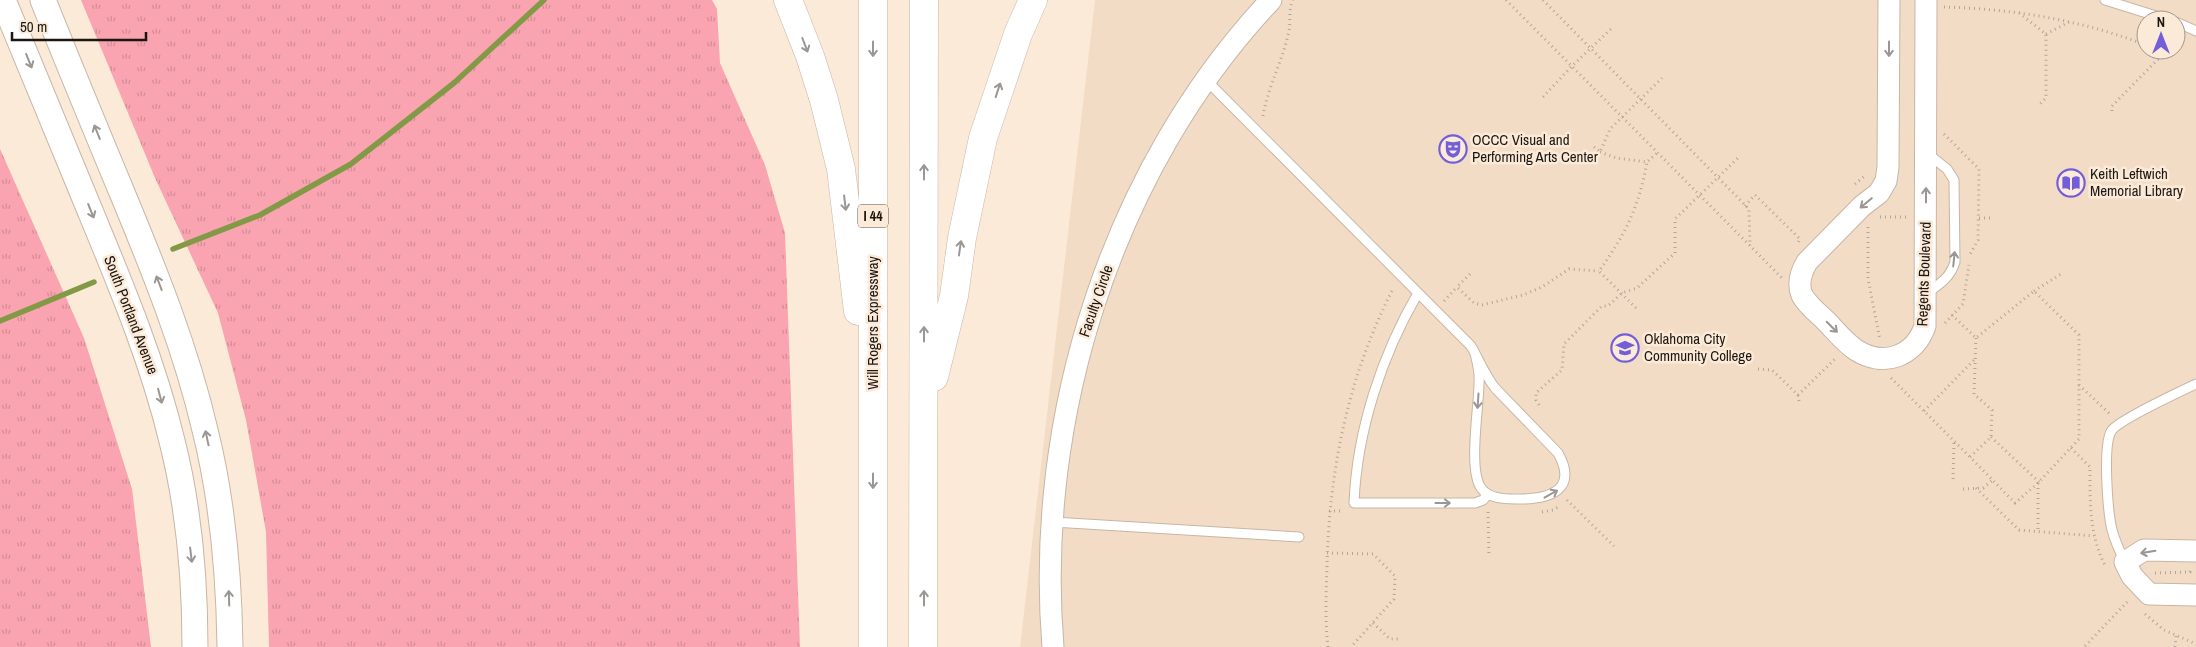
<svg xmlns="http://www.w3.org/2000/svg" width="2196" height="647" viewBox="0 0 2196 647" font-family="'Archivo Narrow',sans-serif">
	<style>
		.built { fill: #f3dcc5; fill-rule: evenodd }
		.grass { fill: url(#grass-tufts) }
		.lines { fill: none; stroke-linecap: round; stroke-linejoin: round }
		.stream { stroke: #829a45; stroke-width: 5.5 }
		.service-casing { stroke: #c7b6a5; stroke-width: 11 }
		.tertiary-casing { stroke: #c7b6a5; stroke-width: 23 }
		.secondary-casing { stroke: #c7b6a5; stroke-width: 27 }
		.motorway-casing { stroke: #c7b6a5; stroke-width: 29 }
		.path { stroke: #b3a597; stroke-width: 3; stroke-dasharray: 1 4; stroke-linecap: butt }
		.service { stroke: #fff; stroke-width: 9 }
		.tertiary { stroke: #fff; stroke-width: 21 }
		.secondary { stroke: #fff; stroke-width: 25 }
		.motorway { stroke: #fff; stroke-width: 28 }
		.oneway { stroke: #999693 }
		.labels { text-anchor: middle; stroke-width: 5; stroke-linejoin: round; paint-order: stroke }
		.shield { fill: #fcead9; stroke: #5f564c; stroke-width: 1 }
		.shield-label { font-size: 14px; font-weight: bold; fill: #1c1610 }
		.poi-label { font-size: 15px; fill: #1c1610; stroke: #fcead9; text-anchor: start }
		.street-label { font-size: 15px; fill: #1c1610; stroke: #fcead9 }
	</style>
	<defs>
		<pattern id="grass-tufts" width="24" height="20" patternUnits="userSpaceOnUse" patternTransform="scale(1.25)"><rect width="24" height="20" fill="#f9a4b0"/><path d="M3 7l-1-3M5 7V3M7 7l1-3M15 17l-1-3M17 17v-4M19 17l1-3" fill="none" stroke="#d58c96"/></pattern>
	</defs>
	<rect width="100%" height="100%" fill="#fcead9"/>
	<path class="built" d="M1095,0H2196V647H1020ZM2146,20H2176V50H2146Z"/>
	<path class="grass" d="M81,0H712L717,9L720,63L765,165L785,233L800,647H269L266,532L246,420L218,313L155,178Z
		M0,149L84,338L132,489L151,647H0Z"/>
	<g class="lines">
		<path class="stream" d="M173,249L260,215L351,164L454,83L544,0
			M0,321L94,282"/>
		<g class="service-casing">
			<path id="service" d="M2105,0L2169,20
				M2176,22L2196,31
				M1206,80L1471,346C1479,360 1485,375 1495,388L1558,453C1578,489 1551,499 1520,499C1507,499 1490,500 1481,488C1468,469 1479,407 1479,383C1480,372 1477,362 1475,353
				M1927,153L1947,169L1954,180L1955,262C1950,278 1940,284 1927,293
				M1418,293C1382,355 1357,430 1354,503H1475L1483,500L1488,494
				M1053,522L1299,537
				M2125,562C2120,552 2115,541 2112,530C2108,513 2102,443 2112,430C2121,419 2179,392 2196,384"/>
		</g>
		<g class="tertiary-casing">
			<path id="tertiary" d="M1889,0L1888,167L1886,181L1879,193L1862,206L1807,262C1801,272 1797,283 1802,295C1807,305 1818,313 1826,321C1835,330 1845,343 1856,350C1884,368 1915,356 1925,326L1926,0
				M2196,551L2144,550L2125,562L2132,576L2149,594L2196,595
				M1053,647C1034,417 1112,169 1271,0"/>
		</g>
		<g class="secondary-casing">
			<path id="secondary" d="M3,0C33,71 62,142 91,213C122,288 153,362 172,441C189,508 195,578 195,647
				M43,0C69,65 96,130 123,195C155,272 186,349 205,430C223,502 229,573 230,647"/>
		</g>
		<g class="motorway-casing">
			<path id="motorway" d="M788,0L810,56L824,100L841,169L858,311
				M873,0V647
				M934,377L954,296L962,238L983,138L1018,34L1033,0
				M923,647L924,0"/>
		</g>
		<path class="path" d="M1506,0L1782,278
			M1543,0L1749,209L1750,246
			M1944,7C2014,9 2081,20 2146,45
			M2019,13L2046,34V98L2039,105
			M2046,34L2069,22
			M1543,97L1572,66L1612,28
			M2112,111V106L2167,50
			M1263,116C1268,86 1283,60 1289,31C1291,20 1288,10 1293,0
			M1944,134L1979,169L1978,240L1969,256
			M1594,147L1600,152L1610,129L1662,78
			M1600,152L1616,158L1647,162L1657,153
			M1855,184L1866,175
			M1745,206L1755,195L1800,239L1798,243
			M1880,217H1906
			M1979,218H1990
			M1868,227V279L1880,340
			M1470,274L1457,287L1474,303L1482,305L1523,295L1542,287L1569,269L1599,271
			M2034,291L2061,274
			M1444,301L1457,287
			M1636,308L1599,271C1625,235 1639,207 1647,162
			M1952,315L1976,338L2034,291L2079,335V439L2038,483V531
			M1945,323L1963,304L1969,265
			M1976,338L1974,394L1992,410L1991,437L1970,457L2015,503L2038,483
			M1758,369L1772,370L1798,395L1836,358
			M1891,378L1970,457
			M2079,385L2111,415
			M1798,395L1799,401
			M1539,405L1536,400V393L1562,370L1564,344L1602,306H1608L1622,293L1637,288L1675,253V219L1739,157
			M1924,411L1975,359
			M1991,437L2039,482
			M2071,448L2090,467C2090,501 2089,536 2106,567
			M1953,479L1954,441
			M1976,488L2019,530L2094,536
			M1963,489L1983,488L1993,480
			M1567,500L1614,546
			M1329,511H1344
			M1488,512L1489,557
			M1542,512L1553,510L1560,506
			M1327,553L1373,554L1395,576L1394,599L1351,647
			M2155,573L2190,572L2191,569
			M2145,614L2164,630L2196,644
			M1373,623L1390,639H1401
			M2085,646L2130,599
			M1328,647C1325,620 1326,594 1327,567C1329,471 1348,377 1392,291
			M2175,647L2176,636"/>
		<use href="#service" class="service"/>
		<use href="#tertiary" class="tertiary"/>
		<use href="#secondary" class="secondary"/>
		<use href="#motorway" class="motorway"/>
	</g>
	<defs><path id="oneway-shaft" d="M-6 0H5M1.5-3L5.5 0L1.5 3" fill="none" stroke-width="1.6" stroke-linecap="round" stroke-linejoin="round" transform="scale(1.25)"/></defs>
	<g class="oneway">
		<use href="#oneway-shaft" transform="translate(805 45) rotate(69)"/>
		<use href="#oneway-shaft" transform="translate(873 49) rotate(90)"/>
		<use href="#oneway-shaft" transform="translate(1889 49) rotate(90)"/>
		<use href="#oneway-shaft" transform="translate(29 61) rotate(68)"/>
		<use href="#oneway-shaft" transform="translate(998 90) rotate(-72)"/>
		<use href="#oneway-shaft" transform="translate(97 132) rotate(-112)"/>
		<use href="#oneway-shaft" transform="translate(924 172) rotate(-90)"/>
		<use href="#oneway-shaft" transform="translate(1926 195) rotate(-90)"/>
		<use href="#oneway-shaft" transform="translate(845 203) rotate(83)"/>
		<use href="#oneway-shaft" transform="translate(1866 203) rotate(140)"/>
		<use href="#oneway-shaft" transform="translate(91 211) rotate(68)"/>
		<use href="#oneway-shaft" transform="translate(960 248) rotate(-82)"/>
		<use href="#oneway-shaft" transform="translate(1954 259) rotate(-84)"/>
		<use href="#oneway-shaft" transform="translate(159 283) rotate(-111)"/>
		<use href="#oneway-shaft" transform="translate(1832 327) rotate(45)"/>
		<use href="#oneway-shaft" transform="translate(924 334) rotate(-90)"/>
		<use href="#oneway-shaft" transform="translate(160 396) rotate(75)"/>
		<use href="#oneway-shaft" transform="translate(1478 401) rotate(94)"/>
		<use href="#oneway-shaft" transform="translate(207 438) rotate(-102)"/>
		<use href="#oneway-shaft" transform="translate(873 481) rotate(90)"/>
		<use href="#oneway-shaft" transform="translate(1551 494) rotate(-29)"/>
		<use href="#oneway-shaft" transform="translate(1443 503)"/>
		<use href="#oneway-shaft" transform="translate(2148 552) rotate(171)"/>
		<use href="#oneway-shaft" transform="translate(191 555) rotate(83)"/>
		<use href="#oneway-shaft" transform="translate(229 598) rotate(-92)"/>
		<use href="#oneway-shaft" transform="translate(924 598) rotate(-90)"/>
	</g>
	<defs>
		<g id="theatre-ring" transform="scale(1.4375)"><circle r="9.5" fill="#fcead9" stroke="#715ed8" stroke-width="1.5"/><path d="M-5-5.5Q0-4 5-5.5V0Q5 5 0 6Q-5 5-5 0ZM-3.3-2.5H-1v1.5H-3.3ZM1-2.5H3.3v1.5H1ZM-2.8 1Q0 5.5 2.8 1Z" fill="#715ed8"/></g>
		<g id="library-ring" transform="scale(1.4375)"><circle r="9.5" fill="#fcead9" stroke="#715ed8" stroke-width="1.5"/><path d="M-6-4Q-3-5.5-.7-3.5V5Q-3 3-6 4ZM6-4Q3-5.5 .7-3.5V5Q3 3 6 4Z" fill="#715ed8"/></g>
		<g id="university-ring" transform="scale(1.4375)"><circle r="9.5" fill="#fcead9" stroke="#715ed8" stroke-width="1.5"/><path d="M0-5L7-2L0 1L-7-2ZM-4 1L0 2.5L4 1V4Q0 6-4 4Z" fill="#715ed8"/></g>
	</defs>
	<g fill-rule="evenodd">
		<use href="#theatre-ring" x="1453" y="149"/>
		<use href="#library-ring" x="2071" y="183"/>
		<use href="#university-ring" x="1625" y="348"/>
	</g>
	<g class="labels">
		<rect class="shield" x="858" y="204.5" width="30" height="23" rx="4"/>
		<g class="shield-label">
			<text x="873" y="221">I 44</text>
		</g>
		<g class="poi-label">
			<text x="1472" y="145">OCCC Visual and<tspan x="1472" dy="17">Performing Arts Center</tspan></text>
			<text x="2090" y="179">Keith Leftwich<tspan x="2090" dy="17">Memorial Library</tspan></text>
			<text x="1644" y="344">Oklahoma City<tspan x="1644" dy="17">Community College</tspan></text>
		</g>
		<g class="street-label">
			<text transform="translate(1924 274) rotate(-88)" y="5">Regents Boulevard</text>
			<text transform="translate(1096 301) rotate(-71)" y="5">Faculty Circle</text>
			<text transform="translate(131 315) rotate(69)" y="5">South Portland Avenue</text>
			<text transform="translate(873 323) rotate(-90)" y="5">Will Rogers Expressway</text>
		</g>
	</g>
	<g transform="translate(2161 35)"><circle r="24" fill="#fcead9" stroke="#a29589"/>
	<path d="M0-4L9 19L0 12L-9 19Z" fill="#715ed8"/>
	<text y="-8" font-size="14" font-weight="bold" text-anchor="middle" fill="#1c1610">N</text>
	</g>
	<path d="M12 32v8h134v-8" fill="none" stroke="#1c1610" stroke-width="2.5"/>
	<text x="20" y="32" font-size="15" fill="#1c1610" stroke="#fcead9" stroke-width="4" paint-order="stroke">50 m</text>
</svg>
